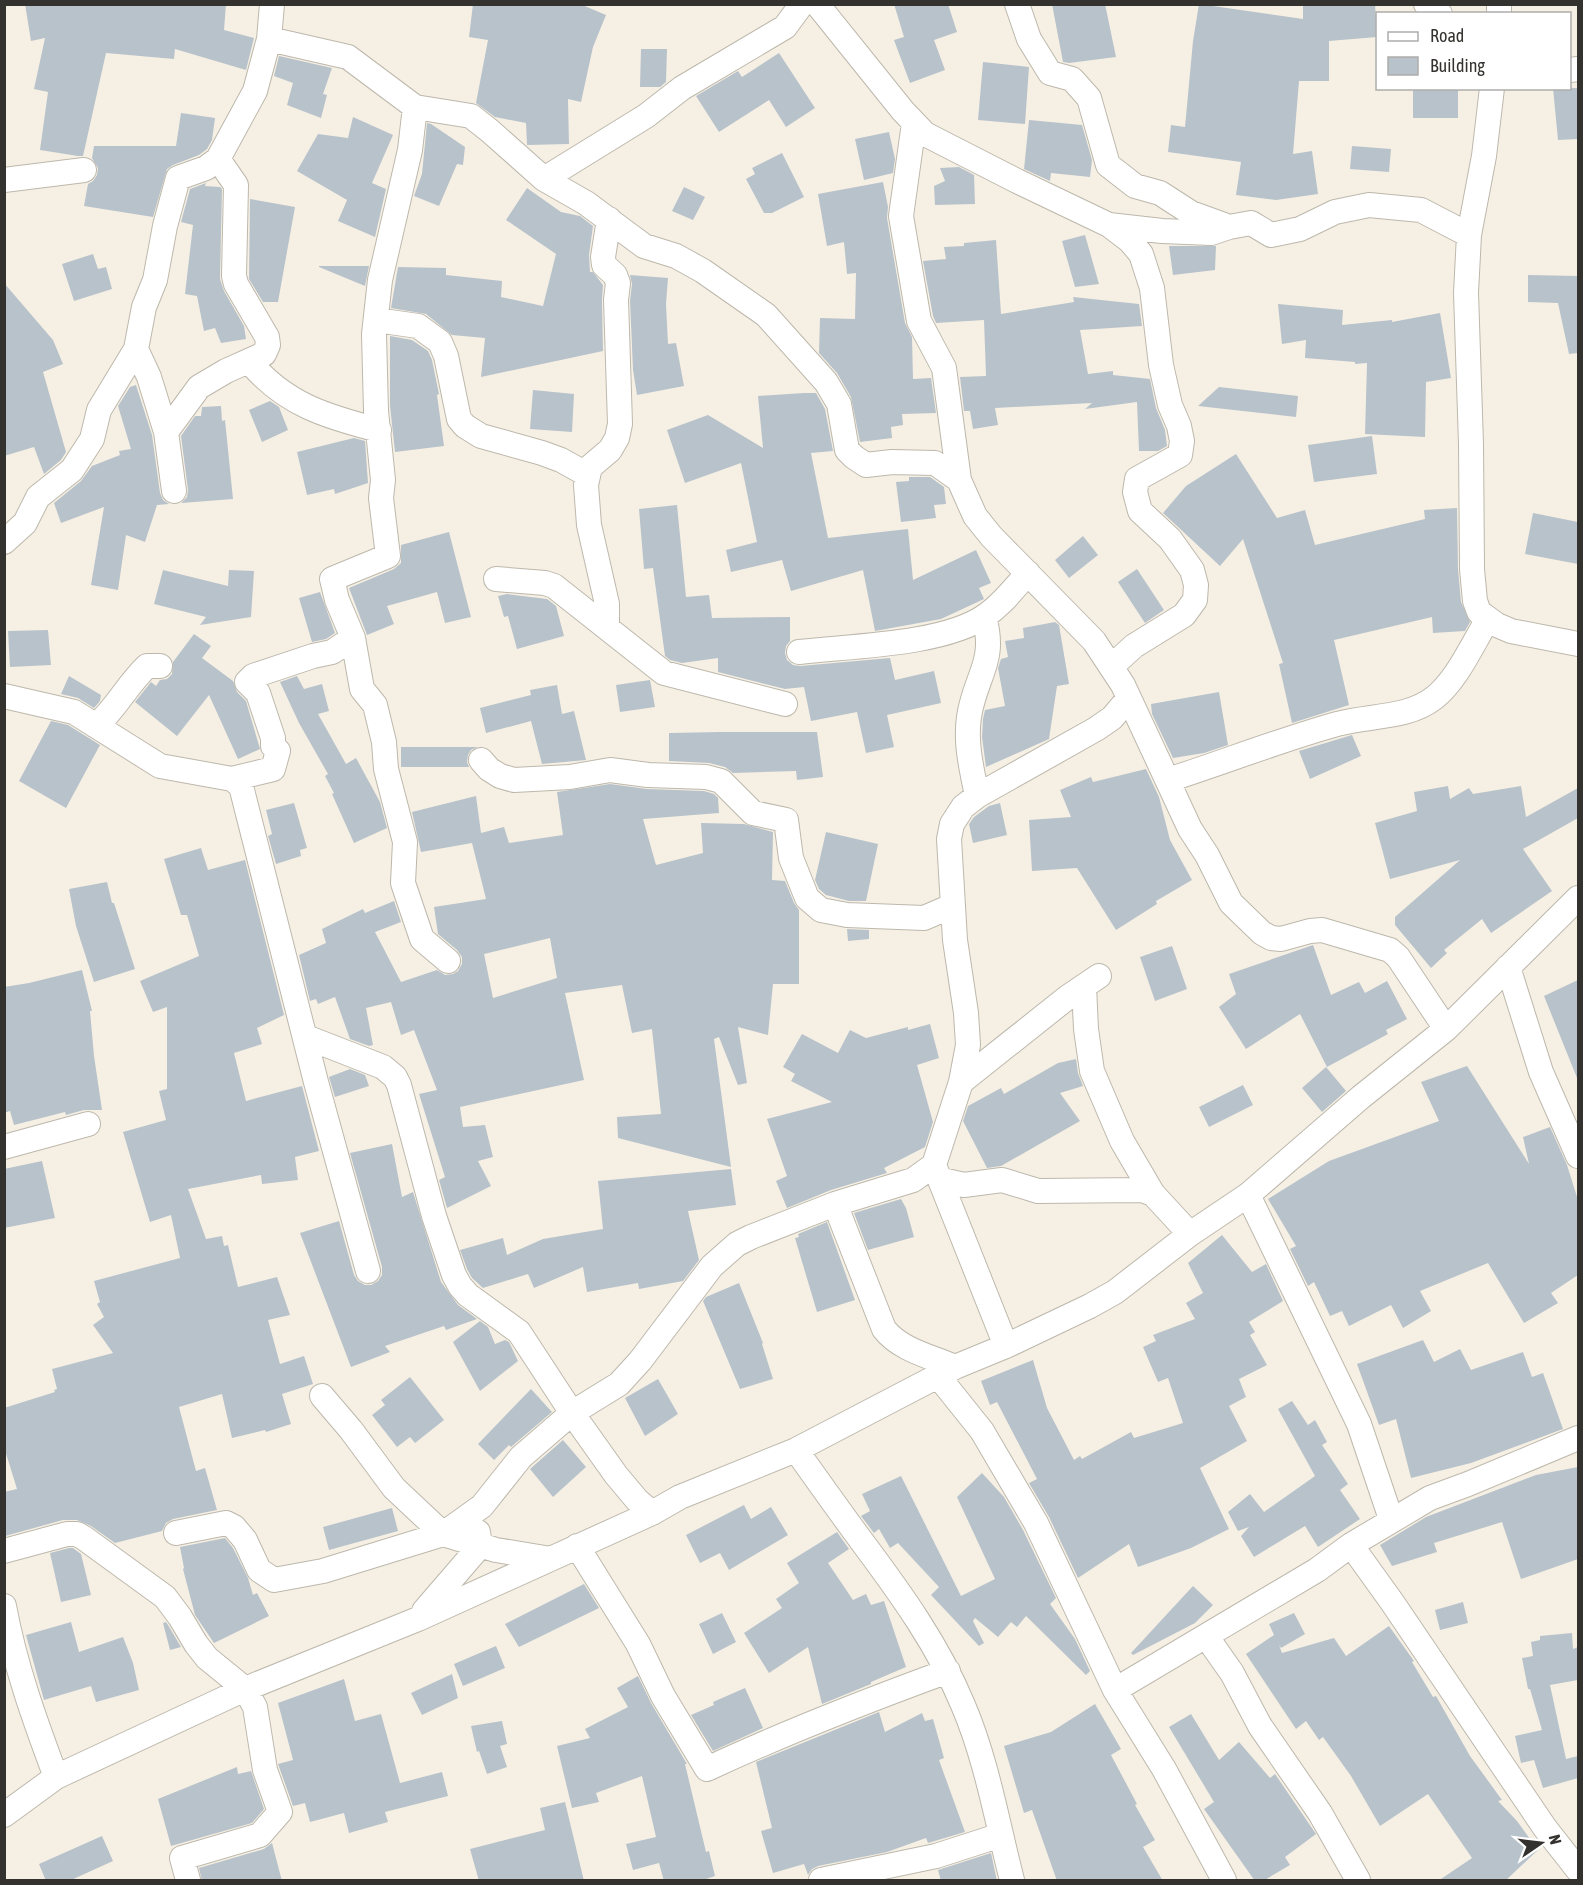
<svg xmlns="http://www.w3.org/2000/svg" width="1583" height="1885" viewBox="0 0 1583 1885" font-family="'Asap Condensed',sans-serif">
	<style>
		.building { fill: #b8c2cb; fill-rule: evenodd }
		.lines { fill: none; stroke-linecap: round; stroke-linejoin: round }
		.street-casing { stroke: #bdb8ac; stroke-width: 26 }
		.street { stroke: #fff; stroke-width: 24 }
	</style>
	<rect width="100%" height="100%" fill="#f6f0e4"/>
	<path class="building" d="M25,4H226L224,30L254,38L246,70L175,49L174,59L106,53L83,156H78L40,150L48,92L34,89L45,38L31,41Z
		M473,4H580L606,15L593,47L581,102L568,99L569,144L527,145L526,123L495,117L476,103L488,40L469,37Z
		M894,4H948L957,32L934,40L945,70L910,83L894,40L904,37Z
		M1052,4H1105L1116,57L1069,63L1063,62Z
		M1199,4L1303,19V4H1375L1377,37L1329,41V81H1299L1293,154L1312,151L1318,194L1276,200L1236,195L1241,162L1168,152L1171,125L1185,127L1193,41Z
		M641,49H667L666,82L660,87H640Z
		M779,53L815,108L786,127L769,100L719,132L696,96L738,71L742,77Z
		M279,56L332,68L323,94L327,95L321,118L287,105L293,83L274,76Z
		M983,62L1029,67L1025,124L978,120Z
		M1413,88H1458V118H1413Z
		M1553,88H1578V139L1558,140Z
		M181,113L215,118L212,140L207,149L199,155L173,165L167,169L153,217L84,206L88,184L93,181L97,175L98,168L92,158L94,146H176Z
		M353,117L393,135L372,183L386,189L375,237L338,221L347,200L297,171L318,134L348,138Z
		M1029,120L1082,125L1092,160L1090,177L1051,173L1050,181L1024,169Z
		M427,123L431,124L465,147L463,165L457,164L439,206L414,196L422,174Z
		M889,132L895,159L893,173L864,180L855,139Z
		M1352,146L1391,149L1389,172L1350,169Z
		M782,153L804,197L772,213H764L746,179L755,174L752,168Z
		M959,167L974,175L975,204L935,205L934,186L945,181L940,168Z
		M883,182L888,207L887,218L905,323L912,337L913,379L931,378L936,413L902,414L903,425L891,427L892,438L860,442L851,397L837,373L819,353L820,318L855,319L856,273L847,274L844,242L827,246L818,194Z
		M206,183L205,186L220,187L222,189L220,279L224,291L244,326L246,339L221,343L215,328L204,331L197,296L185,294L193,225L181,222L190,189Z
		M684,187L705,197L693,220L672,211Z
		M527,188L561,212L580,216L593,226L589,255L590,272H593L603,285L602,300L603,351L481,377L485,338L452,335L426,314L391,308L398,267L446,268V275L502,281L501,297L543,306L556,254L506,220Z
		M250,199L295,207L278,302H263L249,279Z
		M1085,235L1099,284L1075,287L1062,241Z
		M996,240L1001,314L1074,302L1073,297L1139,304L1142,326L1080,330L1088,374L1113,371V375L1150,379L1156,408L1165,430L1167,446L1158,451H1139L1137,402L1085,409L1092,403L995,408L998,425L973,429L970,411H964L960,377L986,376L984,320L936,323L933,316L923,261L946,259L944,247L964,246V243Z
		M1169,246H1216L1215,270L1173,275Z
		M93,254L98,269L106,267L112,289L74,301L62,264Z
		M319,266H369L365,286L319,267Z
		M630,275L668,278L666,304L668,344L676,343L684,386L637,395L633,370L630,301L632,284Z
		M1528,275L1578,276V353L1569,354L1558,303L1528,302Z
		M4,283L53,340L63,364L43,372L66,452L61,460L44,474L34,447L4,456Z
		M1278,304L1343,310L1342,325L1392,320V322L1440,313L1451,378L1426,382L1425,437L1365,434L1367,363L1355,364V362L1305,358L1306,340L1282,344Z
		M390,336L412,340L428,351L432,360L439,394L437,395L444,446L395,452L390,406Z
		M136,385L152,435L160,493L163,500L169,504L157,505L145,542L126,535L118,590L91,585L104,507L61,523L54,503L81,481L92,466L120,455L119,451L131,449L118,406L130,387Z
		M1219,387L1298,396L1296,417L1198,406Z
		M533,390L574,394L572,432L530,429Z
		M804,393H816L825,409L833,451L811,453L828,538L908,529L913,580L976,550L991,583L979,588L984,599L941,619L875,631L863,570L791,591L782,560L731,572L726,550L757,542L741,463L685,483L667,430L708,415L763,448L758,396Z
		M270,401L279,407L288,430L262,442L249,410Z
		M221,406L222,421L225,420L233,499L181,503L187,497L188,490L181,436L195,416H201L202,407Z
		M1372,436L1377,474L1314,482L1308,445Z
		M354,438L365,441L368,483L335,494L334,489L307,495L297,452Z
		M1236,454L1277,518L1305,510L1315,545L1425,519L1424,510L1457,508L1458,569L1461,602L1470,622L1465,631L1433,633L1432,617L1334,640L1349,705L1292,723L1279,664L1283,663L1243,539L1220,566L1163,513L1186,486Z
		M909,477H930L944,487L946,504L934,505L936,518L901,522L896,482L909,481Z
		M677,505L686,597L709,595L712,618L790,617V641L786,646L785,653L787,660L793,665L800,666L890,658L895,680L934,671L941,703L887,715L894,747L866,753L857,712L811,721L804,687L785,689L718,672V658L682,663L670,660L665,656L653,568L644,569L639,509Z
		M1533,513L1578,522V564L1525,554Z
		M449,532L471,617L445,623L437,592L387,606L394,624L367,635L349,588L394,569L401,563V545Z
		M1083,536L1098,555L1069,578L1055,560Z
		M1137,569L1164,610L1145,623L1118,582Z
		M163,570L228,586L229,570L254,571L251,617L200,625L206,617L154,604Z
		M320,592L335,633L326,639L312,642L299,598Z
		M507,594L547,599L556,606L564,636L517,649L508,616L504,617L498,596Z
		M1055,622L1059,625L1069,684L1057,686L1049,739L986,767L982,737L983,719L985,710L1005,706L998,668L1001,659L1008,657L1005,641L1024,638L1023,628Z
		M48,630L51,665L10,667L8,631Z
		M194,634L211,646L202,658L233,681L237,692L246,701L260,749L238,759L209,695L177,736L135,702L151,682L156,686L160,680L167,679L172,674L173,662Z
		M69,676L101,695L100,701L94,708L78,698L61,694Z
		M297,676L304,689L322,684L329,711L318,714L346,764L356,758L380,802L387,828L354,843L332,794L334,793L325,776L328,774L299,723L280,682Z
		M650,680L655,707L620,712L616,685Z
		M557,685L562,714L574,711L586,760L542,764L531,721L486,733L480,708L531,695L530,690Z
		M1219,692L1228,745L1204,753L1173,758L1152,714L1151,704Z
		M51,721L68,725L100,745L66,808L19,781Z
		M720,732H817L823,777L797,780L796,771L733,773L725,767L709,763L669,761V733Z
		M1352,735L1361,756L1310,779L1299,751Z
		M401,747H477L471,750L468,755L467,762L469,767H401Z
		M1146,769L1159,797L1170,840L1192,880L1156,901L1157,904L1116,930L1077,868L1032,871L1029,820L1071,817L1060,790L1091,777L1093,782Z
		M610,784L647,789L704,791L714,794L718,798L719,813L643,819L656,865L703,853L701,823L744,824L773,832L772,880L785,881L794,903L799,910V984H773L768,1035L738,1027L747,1083L738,1085L719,1037L714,1039L731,1167L618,1138L617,1117L661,1114L652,1029L632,1033L622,985L565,993L584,1080L460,1107L463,1127L485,1125L493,1157L478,1161L491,1186L447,1208L439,1180L445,1177L419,1094L437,1090L414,1030L401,1035L391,1002L366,1008L373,1045L369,1046L350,1039L335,997L318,1004L316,999L310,1001L299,955L326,943L322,929L363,909L365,913L394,901L401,922L375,932L401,982L437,970L445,975L453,974L458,971L462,964V957L457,950L438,934L434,907L486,899L472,843L421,852L412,812L476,796L481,833L504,827L509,843L563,835L557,792ZM550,938L557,978L493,998L484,954Z
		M1448,786L1450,799L1469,788L1473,794L1521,786L1526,817L1578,788V818L1523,849L1552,891L1491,933L1482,919L1444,950L1447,953L1431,968L1395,925V917L1460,860L1390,879L1375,823L1417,811L1414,792Z
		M294,803L307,848L300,850L301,856L276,864L268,836L272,834L266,810Z
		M1000,803L1007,835L973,843L969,824L974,817L989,806Z
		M826,832L878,844L866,901H849L826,895L819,889L815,880Z
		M201,848L208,870L245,860L284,1015L257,1028L262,1044L234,1053L246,1101L302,1086L319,1151L295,1157L298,1180L262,1184L261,1175L188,1189L206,1239L222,1236L224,1246L228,1245L238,1287L277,1277L290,1315L268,1320L280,1364L304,1356L313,1384L282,1394L291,1424L266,1432L265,1430L232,1438L222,1394L179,1407L196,1471L205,1468L217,1510L173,1519L166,1523L162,1531L115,1543L91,1526L77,1520H63L5,1536L4,1492L17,1489L4,1447V1408L55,1392L54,1390L57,1389L52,1369L113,1353L93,1325L104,1317L97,1304L100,1302L94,1281L180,1258L171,1215L150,1222L123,1132L166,1120L159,1091L167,1089V1007L153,1012L140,981L199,956L187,915H181L164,859Z
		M107,882L112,903H114L135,969L94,982L76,926L69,889Z
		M847,929L869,930V939L848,941Z
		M1313,945L1331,995L1359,982L1365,993L1387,981L1407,1019L1386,1030L1388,1034L1327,1067L1300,1014L1246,1049L1219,1007L1236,994L1229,974Z
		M1172,946L1187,989L1155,1001L1140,957Z
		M82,970L92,1011H90L94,1056L102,1110H84L66,1115L65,1112L14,1125L10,1111L4,1113V987L29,983Z
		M1578,980V1078H1577L1544,996Z
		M930,1024L939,1058L917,1065L933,1122L925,1147L884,1168L887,1173L831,1190L787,1208L776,1181L787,1176L767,1119L832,1102L791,1081L795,1074L783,1067L802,1034L838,1053L850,1030L866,1038L908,1027V1030Z
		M1076,1059L1078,1073L1083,1086L1060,1093L1080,1121L1001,1166L987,1168L963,1121L968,1106L1001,1088L1004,1094L1058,1063Z
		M1467,1066L1529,1164L1523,1137L1550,1127L1567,1165L1578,1200V1275L1551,1293L1558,1303L1524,1323L1488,1263L1420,1291L1431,1311L1403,1328L1391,1305L1349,1326L1342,1311L1330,1316L1314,1282L1308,1286L1290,1249L1296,1246L1268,1199L1329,1161L1439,1121L1421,1082Z
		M1326,1067L1346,1091L1322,1112L1302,1088Z
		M350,1069L365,1075L369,1086L335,1097L329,1077Z
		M1243,1085L1253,1105L1209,1127L1199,1107Z
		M392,1144L402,1197L413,1192L441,1282L458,1305L477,1319L446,1330L444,1326L385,1346L390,1352L351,1367L300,1233L339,1221L354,1275L358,1281L365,1285H371L378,1281L382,1275V1267L350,1153Z
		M42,1161L55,1218L4,1228V1169Z
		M731,1169L736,1205L688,1211L699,1260L683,1281L639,1289L638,1283L587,1292L583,1267L534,1288L528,1274L483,1288L472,1278L467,1269L460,1250L503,1238L507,1255L543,1239L603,1229L598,1181Z
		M901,1199L906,1208L914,1237L868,1250L854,1213Z
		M827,1222L855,1300L817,1312L795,1238L799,1237L798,1234Z
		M1222,1235L1252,1272L1266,1264L1283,1301L1249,1322L1255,1332L1250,1335L1267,1365L1239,1379L1246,1397L1229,1406L1247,1441L1200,1468L1229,1529L1191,1548L1138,1567L1129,1544L1078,1578L1049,1517L1029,1483L1037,1479L997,1402L990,1405L981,1381L1033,1360L1047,1408L1074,1460L1080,1456L1082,1459L1131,1432L1134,1438L1183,1423L1168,1378L1158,1382L1143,1347L1156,1341L1153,1335L1195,1319L1186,1303L1203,1293L1188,1263Z
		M739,1283L763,1343L762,1344L773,1379L740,1389L703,1301L706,1297Z
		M480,1321L488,1327L495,1344L505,1340L509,1342L518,1361L480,1391L453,1342Z
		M1423,1340L1434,1362L1460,1349L1471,1370L1523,1352L1532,1377L1543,1373L1563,1429L1471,1463L1411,1478L1396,1419L1379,1425L1357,1364Z
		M410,1377L444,1420L415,1443L410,1437L397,1447L372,1415L385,1405L381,1400Z
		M658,1379L678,1414L645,1436L625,1398Z
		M531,1389L552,1412L511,1447L509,1445L494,1460L478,1444Z
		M1292,1401L1308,1425L1315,1420L1327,1442L1322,1445L1348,1484L1340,1490L1360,1519L1318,1547L1305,1526L1254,1557L1241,1536L1249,1527L1238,1531L1228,1512L1250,1494L1264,1512L1315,1476L1278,1409Z
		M563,1440L586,1467L553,1497L530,1469Z
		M1578,1467V1559L1521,1579L1502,1522L1434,1543L1437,1552L1392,1566L1380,1545L1426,1517L1536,1475Z
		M982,1473L1004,1497L1023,1530L1056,1598L1050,1604L1075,1639L1090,1671L1086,1675L1026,1616L1017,1627L1011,1622L998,1637L975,1618L973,1621L984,1643L979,1646L931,1595L939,1587L898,1543L890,1548L879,1529L874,1533L861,1516L870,1511L862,1494L901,1476L961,1596L995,1579L957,1497Z
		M744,1505L751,1519L771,1507L788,1535L729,1570L720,1553L700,1563L686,1535Z
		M392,1508L398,1531L329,1550L323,1527Z
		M837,1532L849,1549L828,1563L853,1600L866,1594L871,1605L884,1601L906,1667L871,1682V1684L822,1704L808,1647L769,1673L744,1633L782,1608L776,1599L799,1583L787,1563Z
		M225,1538L233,1548L248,1578L253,1595L257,1593L269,1616L214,1643L195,1615L183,1569L184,1568L180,1547Z
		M69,1548H73L81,1554L91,1595L61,1602L50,1553Z
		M584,1584L599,1608L519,1647L505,1624Z
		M1193,1586L1213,1605L1195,1623L1133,1655L1131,1653Z
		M1463,1602L1468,1623L1440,1630L1435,1610Z
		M722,1613L736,1642L713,1654L699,1624Z
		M1294,1613L1305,1634L1281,1648L1279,1645L1282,1653L1334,1638L1346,1656L1389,1626L1414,1661L1412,1662L1433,1697L1436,1696L1470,1756L1502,1800L1498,1801L1517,1821L1538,1850L1505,1881H1438L1472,1858L1428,1794L1380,1826L1351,1776L1323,1737L1319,1740L1306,1721L1296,1729L1246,1654L1274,1635L1269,1624Z
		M71,1622L79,1652L123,1637L133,1663L139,1690L96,1702L91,1686L44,1700L26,1635Z
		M166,1622L168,1625L181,1647L170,1650L163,1623Z
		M1572,1633L1573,1649L1578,1647V1680L1550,1685L1566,1759L1578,1756V1778L1543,1788L1534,1760L1521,1763L1515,1736L1542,1730L1530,1689H1528L1522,1658L1533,1656L1531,1642L1540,1640V1636Z
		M496,1646L505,1668L463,1686L454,1664Z
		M452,1674L458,1698L422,1715L411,1693Z
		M638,1676L651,1703L687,1764H685L706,1852L709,1851L715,1876L700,1881H664L659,1863L633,1870L626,1844L656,1837L642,1776L596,1793L599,1802L572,1808L557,1746L590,1738L585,1729L628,1707L617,1688Z
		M344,1679L355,1721L381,1714L400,1783L442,1772L448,1796L385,1812L388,1822L349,1833L344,1813L310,1822L305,1803L293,1806L278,1764L293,1760L278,1703Z
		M745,1688L763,1728L713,1751L691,1715L714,1705L713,1702Z
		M1095,1704L1121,1749L1111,1755L1137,1804L1135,1805L1155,1840L1143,1847L1163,1881H1057L1032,1810L1024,1813L1004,1746L1051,1732Z
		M879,1712L885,1732L922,1713L925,1721L933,1719L944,1758L939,1760L965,1832L928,1843L926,1838L887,1852L818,1866L812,1869L808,1875L804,1864L773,1873L761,1831L772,1828L756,1762Z
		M1191,1714L1219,1760L1239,1742L1270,1778L1275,1774L1316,1834L1285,1857L1290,1865L1263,1881H1255L1204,1809L1214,1802L1169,1727Z
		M502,1721L507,1744L500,1746L507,1767L487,1774L479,1751L477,1752L471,1726Z
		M237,1767L238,1774L251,1771L264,1809L252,1823L171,1846L158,1799Z
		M565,1802L584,1881H479L470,1849L545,1830L540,1808Z
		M102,1836L113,1861L69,1881H46L39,1864Z
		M272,1843L282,1881H202L199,1868L264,1849Z
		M991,1853L997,1881H941L938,1870Z"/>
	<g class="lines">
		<g class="street-casing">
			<path id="street" d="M817,4L903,111L925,134L1017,181L1109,225L1130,241L1141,254L1152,288L1161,365L1170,405L1179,426L1182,441L1180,455L1137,479L1135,492L1140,511L1170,539L1192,570L1196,585L1195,600L1184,615L1134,646L1112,666
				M1017,4L1029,39L1050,73L1072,79L1089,98L1108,165L1135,186L1160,193L1191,213L1224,225
				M1426,4L1440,14
				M1499,14V4
				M269,39L348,57L415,107L471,116L490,131L544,179L586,203L644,246L676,256L703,271L766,315L826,382L839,404L847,450L854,457L866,465L892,462L935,463L959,480
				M1570,70L1578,69
				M1492,88L1484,156L1469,235L1466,293L1471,444L1472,569L1475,601L1479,612L1497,625L1511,631L1578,644
				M415,107L410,150L380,280L374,334L376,411L383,480L381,498L388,556L332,579L337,600L353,638L362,689L375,705L384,742L386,769L405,842L403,883L422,939L448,961
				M914,123L901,216L919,321L944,368L959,480L975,516L991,536L1094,641L1123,685L1190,829L1207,855L1231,903L1262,933L1271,938L1281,939L1310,931L1322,930L1390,950L1398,957L1446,1029
				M544,179L646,116L682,88L785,27L802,4
				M4,180L84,170
				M1109,225L1162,231L1211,233L1229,227L1251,223L1271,235L1300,229L1335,212L1369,205L1421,210L1469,235
				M376,320L418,326L440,342L446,356L459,419L465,426L481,436L542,453L561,460L588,475
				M136,349L149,377L166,432L174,491
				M249,361C284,404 327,417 379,430
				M166,432L199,387L226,371L264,354L268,345L267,337L236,284L234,276L236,185L218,159
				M4,542L25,523L38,497L72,470L92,439L99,410L136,349L144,307L155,280L165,226L178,178L206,168L218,159L255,91L269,39L272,4
				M496,579L545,583L554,586L664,673L785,704
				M607,626V604L589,525L586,485L590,467L610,450L617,438L620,424L616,300L618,283L615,275L604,265L603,257L609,219
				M799,652C850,646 943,645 985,616C1002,605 1014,588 1028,573
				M4,696L74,712L160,766L232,779L241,786L316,1082L368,1271
				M96,726C116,708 128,684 147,666H160
				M481,760L489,769L500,776L514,780L570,777L610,770L648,775L706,777L721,781L753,813L786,820L791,858L807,898L821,910L847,915L924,918L952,906
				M232,779L273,769L278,751L273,746V738L258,693L247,682L253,676L313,656L332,652L353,638
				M1168,780C1224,762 1280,740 1337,724C1369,715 1407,719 1434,698C1457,680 1472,645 1488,619
				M977,796C972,770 965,744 969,717C975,676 997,662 984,617
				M1508,967L1541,1072L1578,1156
				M1084,986L1086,1029L1092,1071L1122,1141L1153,1194L1190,1234
				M306,1037L383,1067L395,1077L399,1085L434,1216L454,1275L460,1286L468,1295L519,1332L572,1413L616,1475L637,1500L652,1513
				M961,1082L1068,997L1099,976
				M4,1147L88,1124
				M936,1170L1006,1346
				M942,1180L964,1185L1002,1180L1038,1191L1142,1190L1153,1194
				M1248,1195L1359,1424L1391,1519
				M835,1204L884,1329C900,1350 932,1357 955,1367
				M938,1376L982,1431L1036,1523L1115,1690L1164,1769L1224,1880
				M322,1396L351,1430L394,1488L443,1534L496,1550L551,1559
				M796,1450C818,1481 840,1512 863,1543C901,1594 938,1645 963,1705C987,1761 997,1822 1012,1880
				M176,1533L226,1523L234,1527L245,1540L259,1570L274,1580L323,1571L443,1534L482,1506L521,1457L572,1413L619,1384L640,1361L712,1266L737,1244L751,1237L835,1204L913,1180L934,1165L961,1082L968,1045L966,1013L955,940L949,839L952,824L963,807L977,796L1096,729L1112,718L1129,698
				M1351,1545L1392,1602L1545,1828L1578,1870
				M577,1546L638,1644L663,1696L707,1769C786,1732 866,1701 948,1671
				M4,1551L67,1534H77L84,1538L165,1597L180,1617L196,1644L207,1658L245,1689L255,1707L265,1770L280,1812L260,1835L182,1858L188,1880
				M4,1606C15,1666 35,1721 56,1777
				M424,1611L480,1546L478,1532
				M1206,1636L1232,1673L1260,1726L1320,1813L1358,1880
				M1115,1690L1317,1570L1351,1545L1430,1498L1468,1484L1578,1438
				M4,1815L56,1777L245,1689L418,1619L652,1513L680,1497L796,1450L955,1367L1006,1346L1090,1306L1115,1292L1190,1234L1248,1195L1361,1097L1446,1029L1578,898
				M821,1880L936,1856L1001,1835"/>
		</g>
		<use href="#street" class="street"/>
	</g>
	<rect width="1583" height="1885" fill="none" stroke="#34322e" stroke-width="12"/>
	<rect x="1376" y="12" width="195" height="78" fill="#ffffff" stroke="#aeadab" stroke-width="1.5"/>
	<rect x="1388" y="32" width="30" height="9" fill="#ffffff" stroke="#aeadab" stroke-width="1.5"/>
	<text x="1430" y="42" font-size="18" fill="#34322e">Road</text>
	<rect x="1388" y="57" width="30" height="18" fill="#b8c2cb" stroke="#aeadab" stroke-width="1.5"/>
	<text x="1430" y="72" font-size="18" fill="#34322e">Building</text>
	<g transform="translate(1541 1843) rotate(76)" stroke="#ffffff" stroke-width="4.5" paint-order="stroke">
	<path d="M0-4.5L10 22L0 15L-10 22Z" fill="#34322e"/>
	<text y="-9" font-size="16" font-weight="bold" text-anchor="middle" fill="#34322e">N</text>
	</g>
</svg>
